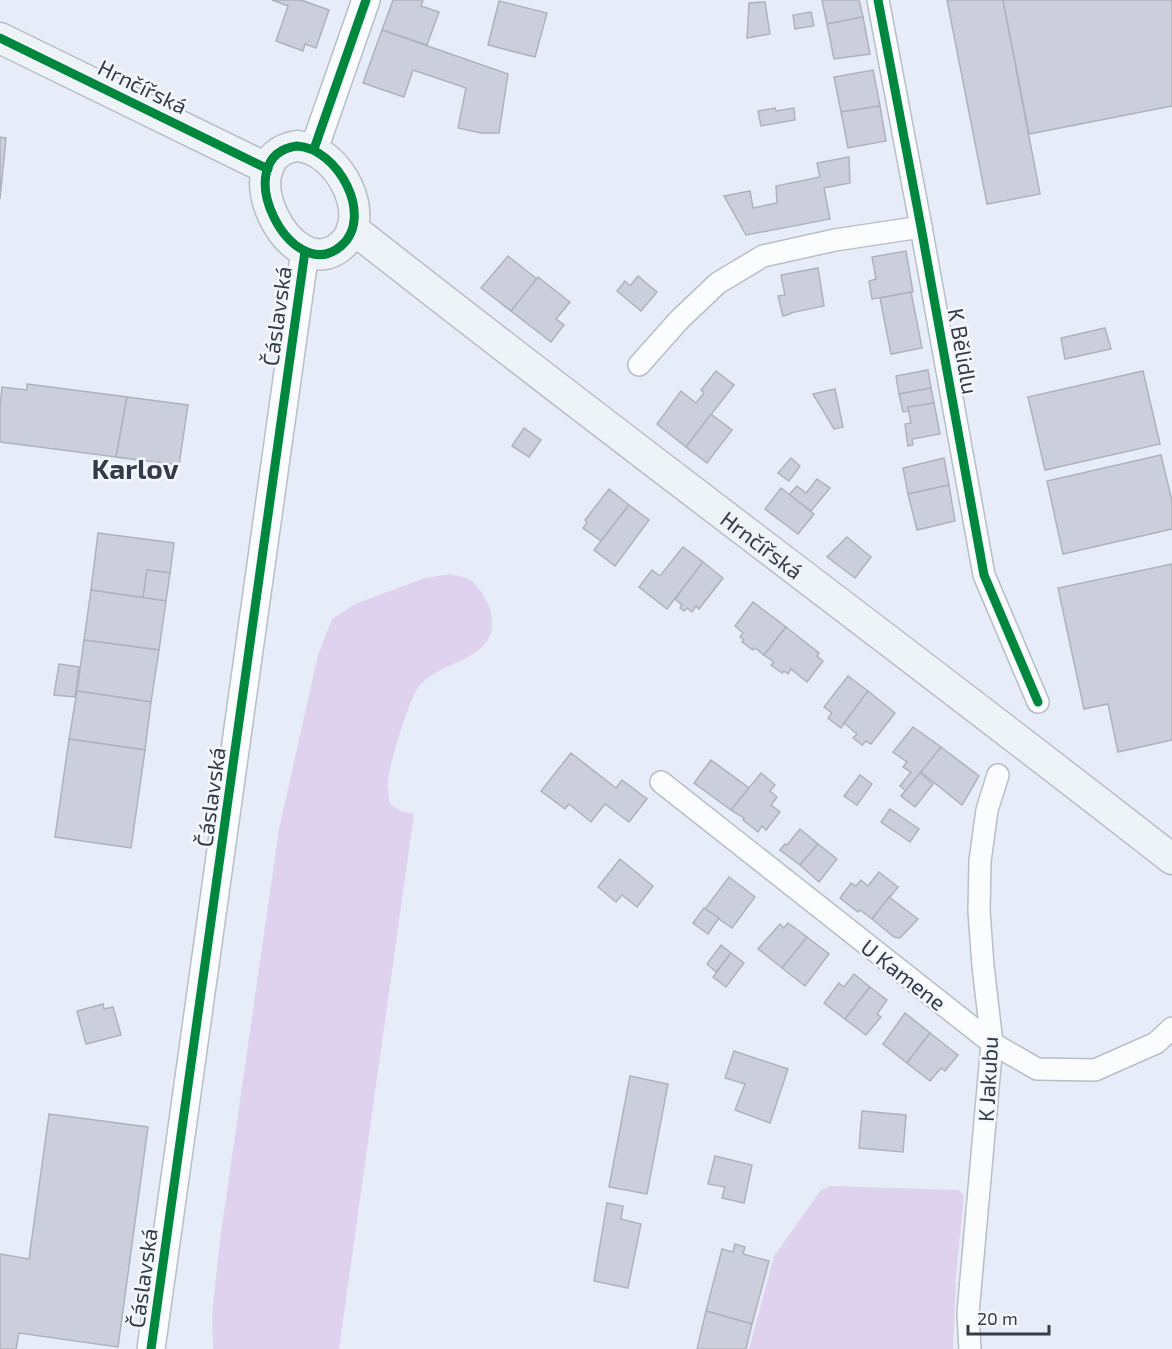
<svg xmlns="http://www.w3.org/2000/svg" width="1172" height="1349" viewBox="0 0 1172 1349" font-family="'Exo 2',sans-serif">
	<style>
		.green { fill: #dfd2ef }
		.building { fill: #cccfdb; stroke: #afb2bd; stroke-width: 1.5 }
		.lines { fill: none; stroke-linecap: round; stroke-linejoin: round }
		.minor-casing { stroke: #b7bec8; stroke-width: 24 }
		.tertiary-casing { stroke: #b7bec8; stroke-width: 30 }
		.secondary-casing { stroke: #b7bec8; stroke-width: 33 }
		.minor { stroke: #fbfcfe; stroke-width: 21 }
		.tertiary { stroke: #fbfcfe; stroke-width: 27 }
		.secondary { stroke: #eef3f7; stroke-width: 30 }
		.cycleway-casing { stroke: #f4f8ff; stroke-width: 13 }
		.cycleway { stroke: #00873e; stroke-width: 9 }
		.labels { text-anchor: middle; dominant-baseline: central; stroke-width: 5; stroke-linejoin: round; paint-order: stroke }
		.street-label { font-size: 22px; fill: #343c49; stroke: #f4f8ff }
		.district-label { font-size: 28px; font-weight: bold; fill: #343c49; stroke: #f4f8ff }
	</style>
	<rect width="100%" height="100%" fill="#e6edf8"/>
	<!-- green -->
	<g class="green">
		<path d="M451,574c6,2 17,3 22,8 6,5 14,19 17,27 14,51 -43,48 -70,76 -10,10 -31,80 -32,96 -1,7 1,16 2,23l11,7 13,3 -75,535h-126l-1,-35 8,-74 59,-411 39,-174 14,-36 23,-15 70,-26z"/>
		<polygon points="830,1186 959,1190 964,1196 956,1276 953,1349 749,1349 774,1256 821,1190"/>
	</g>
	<!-- building -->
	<g class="building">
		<polygon points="272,0 301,0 329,10 316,48 305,44 303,51 276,41 288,6"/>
		<polygon points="393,0 423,0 421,6 439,12 427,45 382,30"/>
		<polygon points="822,0 859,0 863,17 827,24"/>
		<polygon points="947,0 1003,0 1040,194 987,204"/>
		<polygon points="1003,0 1172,0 1172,106 1029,134"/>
		<polygon points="499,1 547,13 535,57 488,45"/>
		<polygon points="765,2 770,34 747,38 749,3"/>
		<polygon points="811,12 814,26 795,29 793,15"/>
		<polygon points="863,17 870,54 834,59 827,24"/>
		<polygon points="382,30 508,74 499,133 481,133 458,128 466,88 413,70 404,97 363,83"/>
		<polygon points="873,70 880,106 841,112 834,77"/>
		<polygon points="880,106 886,141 848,148 841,112"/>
		<polygon points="775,108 776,111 794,108 795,120 761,126 758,111"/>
		<polygon points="0,137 6,138 0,199"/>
		<polygon points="849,157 850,183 824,188 830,219 746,235 724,196 750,191 753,208 777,203 776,186 820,177 817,163"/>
		<polygon points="906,251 913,292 872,299 869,281 876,279 872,257"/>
		<polygon points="508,256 537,279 511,311 481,288"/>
		<polygon points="818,268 824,306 790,313 790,314 783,316 778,296 785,295 781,275"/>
		<polygon points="638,276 657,292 641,311 617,291 625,281 630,286"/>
		<polygon points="538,277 570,302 556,319 564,325 551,342 511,311"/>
		<polygon points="911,292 922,348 891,354 880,298"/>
		<polygon points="1105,328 1111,349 1065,359 1061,338"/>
		<polygon points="928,370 931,388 899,394 896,376"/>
		<polygon points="716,371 734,385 686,447 657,424 681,391 696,403 704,393 701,390"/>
		<polygon points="1143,371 1160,444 1045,470 1028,397"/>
		<polygon points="27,384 127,397 116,457 0,442 0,406 2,387 27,390"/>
		<polygon points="931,388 934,403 908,407 909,411 903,412 899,394"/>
		<polygon points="835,389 843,427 834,429 813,394"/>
		<polygon points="127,397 188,405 179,465 116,457"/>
		<polygon points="934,403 940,434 912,439 913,445 908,446 905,424 911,423 908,407"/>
		<polygon points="711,414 732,430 707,463 686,447"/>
		<polygon points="524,428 541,440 529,457 512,446"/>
		<polygon points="1161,455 1172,501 1172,529 1063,554 1047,481"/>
		<polygon points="791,458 800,466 789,481 778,473"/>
		<polygon points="944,458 949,485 908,494 903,468"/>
		<polygon points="817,479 830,488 811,511 789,495 797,486 806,493"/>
		<polygon points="949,485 955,521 917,530 908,494"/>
		<polygon points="781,488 814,514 798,534 765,509"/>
		<polygon points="609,489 629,505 601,541 583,528 587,523 585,520"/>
		<polygon points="629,505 649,520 615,566 594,550"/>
		<polygon points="98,533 174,543 170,573 147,570 143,598 91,590"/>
		<polygon points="847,537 871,557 855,578 827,557"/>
		<polygon points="683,547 703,562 667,609 639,587 652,570 660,576"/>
		<polygon points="703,562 723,578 699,609 696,606 692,612 687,608 684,611 680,608 682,605 675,599"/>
		<polygon points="1172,564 1172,740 1118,752 1108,704 1084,709 1058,588"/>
		<polygon points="147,570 170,573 166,601 143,598"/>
		<polygon points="91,590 166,601 159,650 84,640"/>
		<polygon points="753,602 786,627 764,655 755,648 753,650 742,642 744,640 740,637 743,633 735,626"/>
		<polygon points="786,627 819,653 817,656 823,661 807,682 791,669 788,674 784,671 782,673 771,665 774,662 764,655"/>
		<polygon points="84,640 159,650 151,702 77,691"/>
		<polygon points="59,664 79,667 75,697 54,695"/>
		<polygon points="848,676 868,691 841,728 828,718 832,713 824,707"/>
		<polygon points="77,691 151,702 145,750 69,739"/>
		<polygon points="868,691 895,713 871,744 866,741 862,745 853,738 857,734 844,723"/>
		<polygon points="913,727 941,747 906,791 900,786 911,772 903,767 907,762 893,752"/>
		<polygon points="69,739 145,750 131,848 55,837"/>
		<polygon points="941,747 979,776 962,805 921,772"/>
		<polygon points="571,753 616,788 622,780 647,799 629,822 605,804 591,822 569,804 565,809 541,791"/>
		<polygon points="711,760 749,788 731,810 694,783"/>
		<polygon points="761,773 775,785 770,791 777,797 771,805 780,812 766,830 762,826 758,832 743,820 744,818 731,810"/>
		<polygon points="920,773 933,784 915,807 901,796"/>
		<polygon points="860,775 872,784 857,805 844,796"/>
		<polygon points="890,809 919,829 910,842 881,822"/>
		<polygon points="800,829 818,844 800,865 780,850 785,844 787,845"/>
		<polygon points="818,844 837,859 819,882 800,865"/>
		<polygon points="620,859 653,886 637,907 622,895 616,902 598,887"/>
		<polygon points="879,872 898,887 872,919 860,910 858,912 840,898 851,883 856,886 861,880 868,886"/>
		<polygon points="729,877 755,897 732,928 705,909"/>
		<polygon points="889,897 918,919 900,938 894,937 872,919"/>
		<polygon points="704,908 719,918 708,934 693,923"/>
		<polygon points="788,923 807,937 782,968 758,949 780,924 784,928"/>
		<polygon points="807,937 829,954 805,986 782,968"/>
		<polygon points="721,945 731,953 716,972 707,964"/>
		<polygon points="731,953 744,963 726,987 713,977"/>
		<polygon points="854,974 870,987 845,1019 824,1003 839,983 844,987"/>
		<polygon points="870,987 887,1000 877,1014 881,1017 866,1035 845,1019"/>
		<polygon points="103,1004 104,1009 113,1007 121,1035 86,1044 77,1011"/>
		<polygon points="905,1013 930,1033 907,1063 883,1044"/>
		<polygon points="930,1033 958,1055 945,1071 941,1068 930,1081 907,1063"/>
		<polygon points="734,1051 788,1069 770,1123 735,1110 745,1084 725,1078"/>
		<polygon points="630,1076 668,1084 647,1194 609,1187"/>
		<polygon points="862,1111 906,1115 903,1152 859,1148"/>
		<polygon points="49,1114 148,1127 118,1347 19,1333 16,1349 0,1349 0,1254 29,1259"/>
		<polygon points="715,1156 752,1165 744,1203 722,1198 725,1187 708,1184"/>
		<polygon points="607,1203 623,1206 621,1219 641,1224 628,1288 594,1281"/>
		<polygon points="735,1244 745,1247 743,1254 769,1261 752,1324 706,1311 722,1249 733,1252"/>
		<polygon points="706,1311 752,1324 746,1349 697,1349"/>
	</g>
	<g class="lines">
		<!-- minor casing -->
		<g class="minor-casing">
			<g id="minor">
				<polyline points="878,0 921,227 984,575 1038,702"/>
				<polyline points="639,365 680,319 718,283 763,256 835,240 921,227"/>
				<polyline points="661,782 992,1043 1037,1069 1095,1070 1156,1043 1172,1028"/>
				<polyline points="970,1349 968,1313 992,1043 983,966 979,911 980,861 987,810 998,775"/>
			</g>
		</g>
		<!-- tertiary casing -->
		<g class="tertiary-casing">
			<g id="tertiary">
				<polyline points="314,149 366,0"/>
				<polyline points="151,1349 305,251"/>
			</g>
		</g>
		<!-- secondary casing -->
		<g class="secondary-casing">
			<g id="secondary">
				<polyline points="0,38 268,169"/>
				<path d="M297,146c41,2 78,71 44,100 -50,43 -116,-90 -44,-100z"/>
				<path id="s1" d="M352,228c271,214 548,418 820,631"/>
			</g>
		</g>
		<!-- minor -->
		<use href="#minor" class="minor"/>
		<!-- tertiary -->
		<use href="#tertiary" class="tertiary"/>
		<!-- secondary -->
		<use href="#secondary" class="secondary"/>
		<!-- cycleway casing -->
		<g class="cycleway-casing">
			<g id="cycleway">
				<polyline points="878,0 921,227 984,575 1038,702"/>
				<polyline points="0,38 268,169"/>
				<path d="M297,146c41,2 78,71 44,100 -50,43 -116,-90 -44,-100z"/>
				<polyline points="314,149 366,0"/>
				<polyline points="151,1349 305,251"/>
			</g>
		</g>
		<!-- cycleway -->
		<use href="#cycleway" class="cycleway"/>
	</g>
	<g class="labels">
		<!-- street labels -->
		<g class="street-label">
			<text transform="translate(143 86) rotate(26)">Hrnčířská</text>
			<text transform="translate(276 316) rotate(-82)">Čáslavská</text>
			<text transform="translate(964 351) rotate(80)">K Bělidlu</text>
			<text stroke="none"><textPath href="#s1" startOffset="518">Hrnčířská</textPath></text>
			<text transform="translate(210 797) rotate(-82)">Čáslavská</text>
			<text transform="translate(904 974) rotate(38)">U Kamene</text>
			<text transform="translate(987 1079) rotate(-87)">K Jakubu</text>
			<text transform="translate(142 1278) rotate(-82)">Čáslavská</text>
		</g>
		<!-- district labels -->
		<g class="district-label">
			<text x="135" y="468">Karlov</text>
		</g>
	</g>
	<!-- scale -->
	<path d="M968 1325v9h81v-9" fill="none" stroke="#343c49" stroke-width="3"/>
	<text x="977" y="1325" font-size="18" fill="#343c49" stroke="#f4f8ff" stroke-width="4.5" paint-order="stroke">20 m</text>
</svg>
